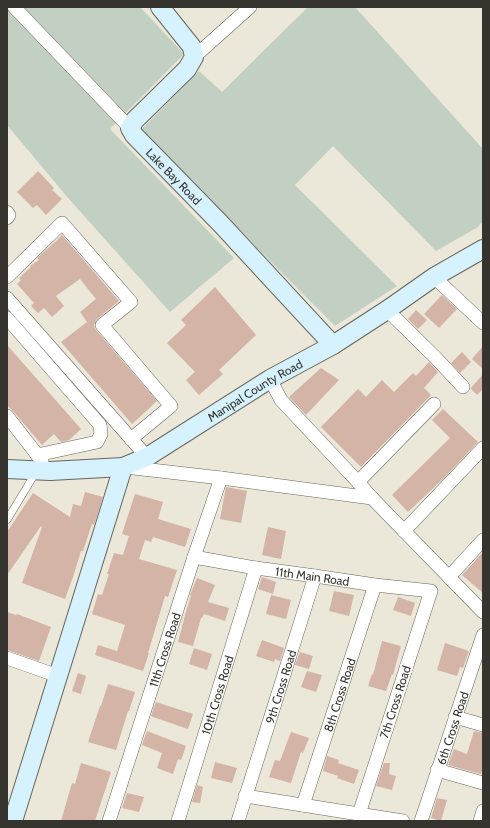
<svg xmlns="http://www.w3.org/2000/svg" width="490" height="828" viewBox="0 0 490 828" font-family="Cabin,sans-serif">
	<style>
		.green { fill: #c1d0c2 }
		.building { fill: #d3b4a7 }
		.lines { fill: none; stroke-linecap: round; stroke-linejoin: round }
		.lane-casing { stroke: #696659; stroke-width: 8 }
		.street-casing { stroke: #696659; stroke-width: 14 }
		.secondary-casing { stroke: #696659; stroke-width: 20 }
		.lane { stroke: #fff; stroke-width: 7 }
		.street { stroke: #fff; stroke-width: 13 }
		.secondary { stroke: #d6f2ff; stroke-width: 18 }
		.labels { text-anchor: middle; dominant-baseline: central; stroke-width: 4; stroke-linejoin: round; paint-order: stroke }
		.street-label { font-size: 12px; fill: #35342e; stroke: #fff }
	</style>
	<rect width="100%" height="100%" fill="#ebe8d9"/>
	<!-- green -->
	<g class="green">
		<polygon points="7,7 140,7 184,54 110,129 234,258 170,312 69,199 7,125"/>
		<polygon points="308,7 355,7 483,149 483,221 478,227 436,251 333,146 295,185 397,286 335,326 140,131 199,71 222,92"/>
	</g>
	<!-- building -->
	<g class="building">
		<polygon points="38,171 54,188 52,190 62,199 46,215 37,205 33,208 17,192"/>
		<polygon points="62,235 119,301 97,319 95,322 94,326 96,330 157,401 132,424 61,342 87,322 80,312 96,299 80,279 56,296 64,306 52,317 44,308 38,313 31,306 34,303 17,284 21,280 19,278 31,267 30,266 39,260 37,258 56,241"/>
		<polygon points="215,287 256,335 219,370 223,374 199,395 186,380 195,372 167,343 186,325 181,320"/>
		<polygon points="442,295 457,309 439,328 424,314"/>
		<polygon points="416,310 427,320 418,329 408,319"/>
		<polygon points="7,345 81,429 69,440 61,442 54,434 42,445 13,411 7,405"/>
		<polygon points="483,346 483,369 472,359"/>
		<polygon points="462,352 471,362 460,373 451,363"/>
		<polygon points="429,362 438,372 424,388 431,395 361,467 321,427 358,389 366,397 382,380 394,392 413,373 416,376"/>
		<polygon points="321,368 339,380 306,415 289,397"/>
		<polygon points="483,374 483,389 477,395 471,389 471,388"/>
		<polygon points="443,409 478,442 444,478 408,512 392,495 450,438 432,420"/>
		<polygon points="226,487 247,491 241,523 220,519"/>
		<polygon points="85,492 103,497 94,525 92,524 83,551 81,551 73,577 65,599 22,583 42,527 41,526 7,575 7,532 33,493 70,517 73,504 81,506"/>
		<polygon points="135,494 163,502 158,519 191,529 185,547 153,537 151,542 145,540 139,559 177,570 168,597 165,596 148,653 149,653 143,671 95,655 98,645 117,651 125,625 92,614 98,594 102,595 109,574 107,574 114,553 123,555 129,536 122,534"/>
		<polygon points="268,527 286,531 281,559 262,555"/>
		<polygon points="483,552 483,593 462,575"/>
		<polygon points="262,577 276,582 273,594 258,589"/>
		<polygon points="197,578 215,585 208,602 229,608 225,621 204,614 202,618 201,618 193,646 178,642 185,615 191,596 190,595"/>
		<polygon points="334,591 354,595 349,616 329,611"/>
		<polygon points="271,595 291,600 286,619 266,614"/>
		<polygon points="398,597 415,603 411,616 393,610"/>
		<polygon points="7,612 16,615 17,614 51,627 39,661 7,650"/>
		<polygon points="262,640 284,648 280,661 275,659 274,662 256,656"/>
		<polygon points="382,641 401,646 393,675 392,674 386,691 368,686 372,674 373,675"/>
		<polygon points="445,643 469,651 463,668 460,667 457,676 437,670"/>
		<polygon points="194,648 212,654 207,670 189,664"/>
		<polygon points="300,652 313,656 309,669 295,665"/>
		<polygon points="307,671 322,675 316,692 301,687"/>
		<polygon points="78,673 86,676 81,694 72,691"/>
		<polygon points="108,684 135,692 129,711 128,711 116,750 88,742 100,706 101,706"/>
		<polygon points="156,702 193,714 188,729 153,717 151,716"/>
		<polygon points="147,731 186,746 181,760 178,759 173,774 157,768 162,753 142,745"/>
		<polygon points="474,731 483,733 483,769 481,774 448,765 454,749 467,754"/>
		<polygon points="291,732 309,738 303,753 301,752 291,783 269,777 275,760 280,761"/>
		<polygon points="327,756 339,760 338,763 359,770 354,784 337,778 338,776 323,771"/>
		<polygon points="215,762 237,768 232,783 211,778"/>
		<polygon points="81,763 111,772 95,821 61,821 72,783 75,784"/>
		<polygon points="384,763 390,763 389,774 396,776 392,790 376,786"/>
		<polygon points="197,785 203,787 200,803 192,802"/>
		<polygon points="127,793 144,797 139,812 122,808"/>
		<polygon points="437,798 447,800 441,821 431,818"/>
	</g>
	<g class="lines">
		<!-- lane casing -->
		<g class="lane-casing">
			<polyline id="lane" points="7,520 36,472"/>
		</g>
		<!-- street casing -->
		<g class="street-casing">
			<g id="street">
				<polyline points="14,7 130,128"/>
				<polyline points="194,57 250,7"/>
				<polyline points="7,212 9,215 7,218"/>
				<polyline points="7,277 62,223 131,302 102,325 171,406 131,439"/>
				<polyline points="434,277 483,323"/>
				<polyline points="7,298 147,457"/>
				<polyline points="387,310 435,357 463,387"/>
				<polyline points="7,318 100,425 101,434 97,442 37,455"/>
				<polyline points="270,379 281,400 358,482 372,498"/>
				<polyline points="7,416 42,461"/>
				<polyline points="125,467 221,478 372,498 483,612"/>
				<polyline points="358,482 434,404"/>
				<polyline points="404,531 483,448"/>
				<path id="s1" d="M194,557l62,11 59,8 60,9 56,6 -72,223"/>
				<polyline points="449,577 483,540"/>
				<polyline points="7,658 58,676"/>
				<polyline points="455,717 483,725"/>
				<polyline points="437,770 483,783"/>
				<polyline points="245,796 403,821"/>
				<path id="s2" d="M303,805l72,-220"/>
				<path id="s3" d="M109,821l85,-264 27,-79"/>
				<path id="s4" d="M178,821l78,-253"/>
				<path id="s5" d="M238,821l77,-245"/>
				<path id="s6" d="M421,821l62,-186"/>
				<polyline points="480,821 483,811"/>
			</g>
		</g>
		<!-- secondary casing -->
		<g class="secondary-casing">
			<g id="secondary">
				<path id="s7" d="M160,7l32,40 2,10 -7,12 -52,51 -5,8 4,7 86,88 113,122"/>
				<path id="s8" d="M7,469l43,2 73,-4 24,-10 123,-78 63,-34 54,-35 47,-33 49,-28"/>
				<polyline points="13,821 123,467"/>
			</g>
		</g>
		<!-- lane -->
		<use href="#lane" class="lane"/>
		<!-- street -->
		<use href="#street" class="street"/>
		<!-- secondary -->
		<use href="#secondary" class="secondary"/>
	</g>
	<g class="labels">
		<!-- street labels -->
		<g class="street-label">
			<text stroke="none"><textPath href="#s7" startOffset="223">Lake Bay Road</textPath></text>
			<text stroke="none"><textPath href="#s8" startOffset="269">Manipal County Road</textPath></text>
			<text stroke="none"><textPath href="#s1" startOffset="120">11th Main Road</textPath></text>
			<text stroke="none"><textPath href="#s3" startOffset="180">11th Cross Road</textPath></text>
			<text stroke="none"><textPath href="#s5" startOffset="141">9th Cross Road</textPath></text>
			<text stroke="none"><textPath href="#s4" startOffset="132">10th Cross Road</textPath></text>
			<text stroke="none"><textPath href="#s2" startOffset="116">8th Cross Road</textPath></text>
			<text transform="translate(395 702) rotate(-72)">7th Cross Road</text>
			<text stroke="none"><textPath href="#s6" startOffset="98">6th Cross Road</textPath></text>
		</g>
	</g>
	<!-- border -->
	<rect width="490" height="828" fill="none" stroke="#35342e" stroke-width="16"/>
</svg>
